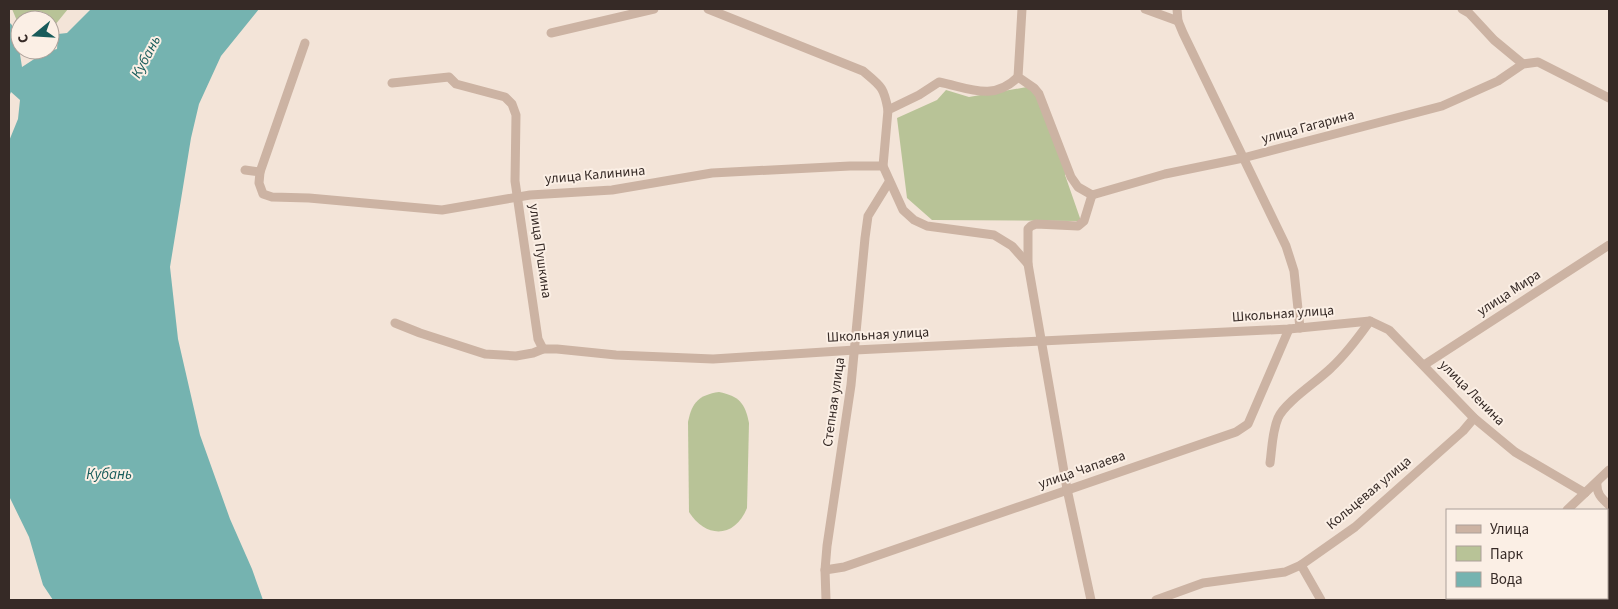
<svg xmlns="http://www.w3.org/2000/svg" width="1618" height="609" viewBox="0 0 1618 609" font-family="'Source Sans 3',sans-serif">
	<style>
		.green { fill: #b8c397 }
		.water { fill: #75b3b0 }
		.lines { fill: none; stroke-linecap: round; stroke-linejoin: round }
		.minor { stroke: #ccb3a3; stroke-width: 9 }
		.labels { text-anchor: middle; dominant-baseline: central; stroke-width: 4; stroke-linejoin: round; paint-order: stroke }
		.street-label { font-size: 14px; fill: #362a26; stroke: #fbefe5 }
		.water-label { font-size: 15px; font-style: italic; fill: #185b5a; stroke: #fbefe5 }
	</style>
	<rect width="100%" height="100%" fill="#f3e4d8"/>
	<!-- green -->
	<g class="green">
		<polygon points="12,9 68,9 50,31 50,20 20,20 20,28"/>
		<polygon points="1027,87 1036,90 1067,173 1065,175 1081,221 932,220 907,198 897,118 937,100 946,90 969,97"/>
		<path d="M719,392c20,4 26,11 30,31l-2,85c-12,30 -41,31 -58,4l-1,-90c4,-20 11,-27 31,-30z"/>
	</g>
	<!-- water -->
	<polygon class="water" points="91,9 259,9 221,56 199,104 191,138 170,267 178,339 200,435 230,519 252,569 263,600 53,600 43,585 29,537 9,496 9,141 18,119 20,100 11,92 9,97 9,22 12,25 19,48 22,67 45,52 57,49 58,34 67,33"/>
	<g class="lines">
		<!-- minor -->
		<g class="minor">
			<path d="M708,9l155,62c18,15 21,16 25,39"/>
			<polyline points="1022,9 1018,77 1034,88 1039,94 1071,177 1078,187 1092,195"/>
			<polyline points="1145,9 1178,21"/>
			<polyline points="1177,9 1178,21 1183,33 1286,246 1294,271 1300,328"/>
			<polyline points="1462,9 1469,13 1494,40 1523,64"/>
			<polyline points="551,33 654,9"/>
			<path d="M1018,77c-25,25 -49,11 -79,5l-20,13 -31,15 -5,56 20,44 11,10 13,6 67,9 18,11 16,18"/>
			<polyline points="392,83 449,77 456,84 505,97 512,104 516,115 515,181 538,339 543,349"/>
			<polyline points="245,170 260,172 259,183 263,194 272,197 309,198 442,210 530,195 612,190 712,173 850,166 883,166"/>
			<polyline points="260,172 305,43"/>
			<polyline points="1092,195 1165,174 1243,158 1442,106 1498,81 1523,64 1538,62 1609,98"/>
			<polyline points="395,323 420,333 485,354 516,356 533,353 543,349 557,349 616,355 713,359 855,350 1289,329 1370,321 1389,330 1474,418 1515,452 1585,493"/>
			<polyline points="1424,365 1609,245"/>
			<path d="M1270,463c2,-14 2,-31 8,-45 7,-16 40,-37 53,-50 15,-14 27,-30 39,-47"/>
			<path d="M1597,482c-1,11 4,16 12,23"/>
			<polyline points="1567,510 1609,470"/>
			<polyline points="1301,565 1321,600"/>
			<polyline points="825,570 844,567 1236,432 1248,424 1289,329"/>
			<polyline points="826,600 825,570 827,546 851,385 865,238 868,216 889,182"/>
			<polyline points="1091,600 1067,489 1028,264 1028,229 1031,226 1036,224 1078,226 1084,221 1092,195"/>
			<polyline points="1156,600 1203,583 1285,572 1301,565 1355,527 1463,431 1474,418"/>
			<polyline points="1472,600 1475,598"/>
		</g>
	</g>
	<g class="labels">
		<!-- street labels -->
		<g class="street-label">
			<text transform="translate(1308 127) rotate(-15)">улица Гагарина</text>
			<text transform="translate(595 175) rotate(-5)">улица Калинина</text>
			<text transform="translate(540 251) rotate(82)">улица Пушкина</text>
			<text transform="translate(1509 293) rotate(-33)">улица Мира</text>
			<text transform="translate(1283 314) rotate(-4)">Школьная улица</text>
			<text transform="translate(878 335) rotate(-3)">Школьная улица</text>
			<text transform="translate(1472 393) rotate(45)">улица Ленина</text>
			<text transform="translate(834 402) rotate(-82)">Степная улица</text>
			<text transform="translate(1082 470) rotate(-19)">улица Чапаева</text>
			<text transform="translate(1369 493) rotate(-40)">Кольцевая улица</text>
		</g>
		<!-- water labels -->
		<g class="water-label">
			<text transform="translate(146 57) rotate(-62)">Кубань</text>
			<text x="109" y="474">Кубань</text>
		</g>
	</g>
	<!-- border -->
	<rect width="1618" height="609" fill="none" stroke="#362a26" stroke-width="20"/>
	<!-- legend -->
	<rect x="1446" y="509" width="162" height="90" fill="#fbefe5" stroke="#aca099"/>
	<rect x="1456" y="525" width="25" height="8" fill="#ccb3a3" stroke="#aca099"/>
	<text x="1490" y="534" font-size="15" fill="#362a26">Улица</text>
	<rect x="1456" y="546" width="25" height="15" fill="#b8c397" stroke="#aca099"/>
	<text x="1490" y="559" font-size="15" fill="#362a26">Парк</text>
	<rect x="1456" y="572" width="25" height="15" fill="#75b3b0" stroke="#aca099"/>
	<text x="1490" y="584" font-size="15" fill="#362a26">Вода</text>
	<!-- north arrow -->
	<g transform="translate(35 35) rotate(252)"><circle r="24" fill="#fbefe5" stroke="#aca099"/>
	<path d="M0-4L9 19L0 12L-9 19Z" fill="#185b5a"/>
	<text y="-8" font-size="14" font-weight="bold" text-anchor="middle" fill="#362a26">С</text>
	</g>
</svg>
